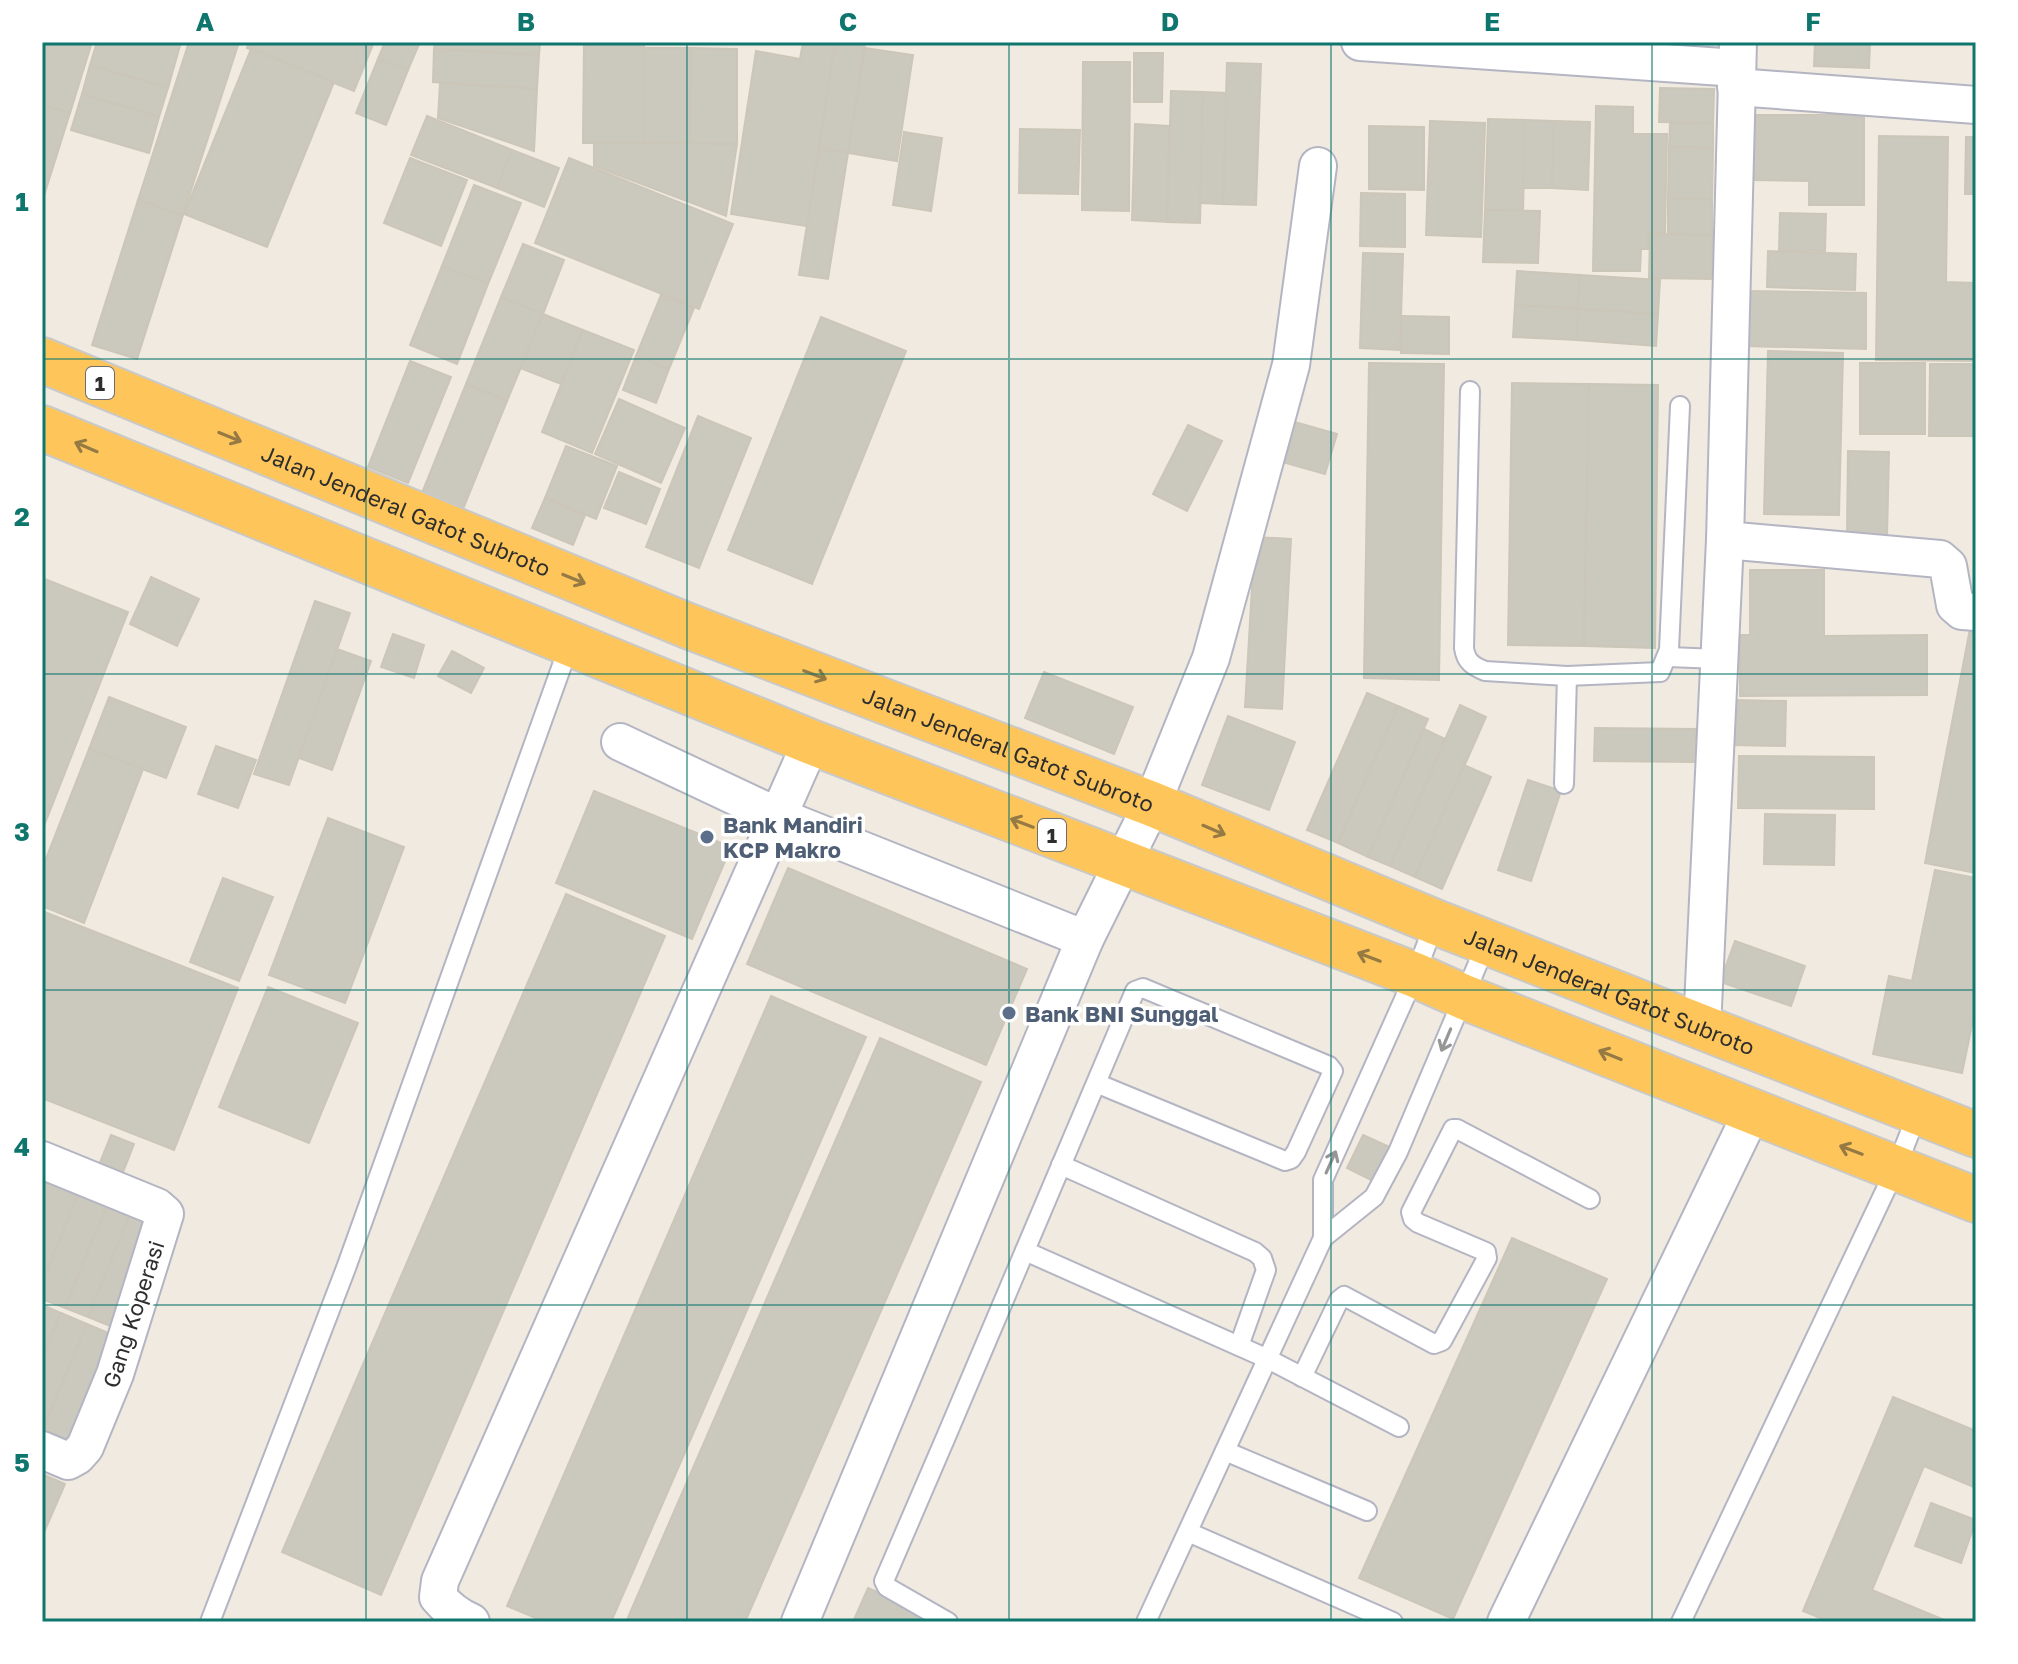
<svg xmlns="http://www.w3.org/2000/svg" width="2018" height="1664" viewBox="0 0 2018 1664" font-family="'Golos Text',sans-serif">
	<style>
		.building { fill: #cbc8be; stroke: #ccc6b9; stroke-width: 2 }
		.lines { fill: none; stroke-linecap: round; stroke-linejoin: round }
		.service-casing { stroke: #b4b5c2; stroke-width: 22 }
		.minor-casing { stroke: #b4b5c2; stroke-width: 40 }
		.trunk-casing { stroke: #c9c9c9; stroke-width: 48 }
		.service { stroke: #fff; stroke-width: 18 }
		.minor { stroke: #fff; stroke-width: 36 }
		.trunk { stroke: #fec65a; stroke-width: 44 }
		.oneway { stroke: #967a44 }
		.oneway2 { stroke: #969696 }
		.grid { fill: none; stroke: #0f766e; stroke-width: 2; stroke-opacity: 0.55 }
		.service-dot { fill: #5c6f8a; stroke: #fff; stroke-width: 3 }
		.labels { text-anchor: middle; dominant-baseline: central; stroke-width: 7; stroke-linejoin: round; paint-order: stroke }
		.shield { fill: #fff; stroke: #6d6d6d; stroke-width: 2 }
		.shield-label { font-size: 20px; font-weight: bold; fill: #2e2e2e }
		.street-label { font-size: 22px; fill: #2e2e2e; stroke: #fff }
		.service-label { font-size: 22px; font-weight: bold; fill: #4e5e75; stroke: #fff; text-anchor: start }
		.neatline { fill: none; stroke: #0f766e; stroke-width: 3 }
		.grid-label { font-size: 26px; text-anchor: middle; font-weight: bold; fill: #0f766e }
	</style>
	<rect width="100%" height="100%" fill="#f0eae0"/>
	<!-- building -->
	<g class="building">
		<polygon points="42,42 92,42 70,113 42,105"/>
		<polygon points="97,42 181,42 168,88 90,65"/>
		<polygon points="189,42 239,42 183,215 138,200"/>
		<polygon points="249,42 374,42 354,91 247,48"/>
		<polygon points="385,42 420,42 408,70 378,59"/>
		<polygon points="435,42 540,42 539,55 434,49"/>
		<polygon points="584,42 644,42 644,143 583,143"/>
		<polygon points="803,42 835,42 807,226 731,214 756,51 800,59"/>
		<polygon points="835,42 865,42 848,153 819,149"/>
		<polygon points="1815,42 1870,42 1869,68 1814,66"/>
		<polygon points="644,48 691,48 690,144 644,143"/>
		<polygon points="691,48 737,49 737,144 690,144"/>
		<polygon points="865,48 913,55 897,161 848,153"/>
		<polygon points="251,49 334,82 267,247 184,214"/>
		<polygon points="434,49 539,55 537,89 433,82"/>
		<polygon points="1134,53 1163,53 1162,102 1134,102"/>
		<polygon points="378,59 408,70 386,125 356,113"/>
		<polygon points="1083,62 1130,62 1129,211 1082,210"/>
		<polygon points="1227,63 1261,64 1256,205 1223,204"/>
		<polygon points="90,65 168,88 159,117 82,94"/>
		<polygon points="440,83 537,89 534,151 438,118"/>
		<polygon points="1660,88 1714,89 1713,123 1659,122"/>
		<polygon points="1171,91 1203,92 1200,223 1167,222"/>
		<polygon points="1203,92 1226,93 1223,204 1200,203"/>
		<polygon points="82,94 159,117 149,153 71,130"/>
		<polygon points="42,105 70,113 42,202"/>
		<polygon points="1596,106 1633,107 1633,134 1667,134 1665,233 1648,232 1648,249 1641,249 1640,271 1593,271"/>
		<polygon points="1753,115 1864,115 1864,205 1809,205 1809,181 1753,180"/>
		<polygon points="427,116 512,150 497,188 411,155"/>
		<polygon points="1488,119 1525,120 1523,211 1485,210"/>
		<polygon points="1525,120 1554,121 1552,188 1523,188"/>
		<polygon points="1430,121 1485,123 1481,237 1426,235"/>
		<polygon points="1554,121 1590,122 1588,190 1552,188"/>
		<polygon points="1670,123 1713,123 1713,148 1669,147"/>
		<polygon points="1135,124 1169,126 1167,222 1132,220"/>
		<polygon points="1369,126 1424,127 1424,190 1369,189"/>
		<polygon points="1020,129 1080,130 1078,194 1019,193"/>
		<polygon points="904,132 942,138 931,211 893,205"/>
		<polygon points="1879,136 1948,137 1946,282 1976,283 1976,361 1876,360"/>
		<polygon points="1966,137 1976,137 1976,194 1965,194"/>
		<polygon points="594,143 737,144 726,216 594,166"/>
		<polygon points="1669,147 1713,148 1712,200 1668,199"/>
		<polygon points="819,149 848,153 828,279 799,275"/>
		<polygon points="512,150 559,168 544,207 497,188"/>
		<polygon points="410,158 467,180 441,246 384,223"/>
		<polygon points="569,158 733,224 699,309 535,243"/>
		<polygon points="474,185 521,203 488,284 442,266"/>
		<polygon points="1361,193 1405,194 1405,247 1360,246"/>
		<polygon points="1668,199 1712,200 1712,235 1668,235"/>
		<polygon points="138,200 183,215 137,359 92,345"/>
		<polygon points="1485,210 1540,211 1538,263 1483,262"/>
		<polygon points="1780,213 1826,214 1825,251 1779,250"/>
		<polygon points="1650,234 1712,235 1712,279 1649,278"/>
		<polygon points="523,244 564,260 543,314 501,297"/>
		<polygon points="1768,251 1856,254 1855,290 1767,287"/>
		<polygon points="1363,253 1403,254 1400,350 1360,348"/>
		<polygon points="442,266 488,284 457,364 410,345"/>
		<polygon points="1517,271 1580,275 1578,309 1515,305"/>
		<polygon points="1580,275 1660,280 1658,314 1578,309"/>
		<polygon points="1746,291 1866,293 1866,349 1744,346"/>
		<polygon points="661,295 694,308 669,369 636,356"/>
		<polygon points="501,297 543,314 507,401 466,384"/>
		<polygon points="1515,305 1578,309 1577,340 1513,337"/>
		<polygon points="1578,309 1658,314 1656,346 1577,340"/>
		<polygon points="543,314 583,330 561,384 520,368"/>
		<polygon points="1402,316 1449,317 1449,354 1401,353"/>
		<polygon points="821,317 906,351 812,584 728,550"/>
		<polygon points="583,330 634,350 592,453 542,432"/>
		<polygon points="1768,351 1843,353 1839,515 1764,514"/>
		<polygon points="636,356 669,369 656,403 623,390"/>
		<polygon points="410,361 451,377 408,483 368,467"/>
		<polygon points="1369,363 1444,364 1439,680 1364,678"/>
		<rect x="1860" y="363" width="65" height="71"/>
		<polygon points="1930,364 1976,364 1976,436 1929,436"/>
		<polygon points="1512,383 1589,384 1584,646 1508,645"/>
		<polygon points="466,384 507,401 463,509 422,493"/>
		<polygon points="1589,384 1658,385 1655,648 1584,646"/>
		<polygon points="619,399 685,428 661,483 595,454"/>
		<polygon points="698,416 751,438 699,568 646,547"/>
		<polygon points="1284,419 1337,434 1325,474 1272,459"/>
		<polygon points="1188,425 1222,441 1187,511 1153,494"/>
		<polygon points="566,446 617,466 596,519 545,498"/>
		<polygon points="1848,451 1889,452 1887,536 1847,536"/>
		<polygon points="619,472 660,489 646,524 604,508"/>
		<polygon points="545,498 585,515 573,545 532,528"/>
		<polygon points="1255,537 1291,539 1282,709 1245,707"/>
		<polygon points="1750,570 1824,570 1824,636 1927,635 1927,695 1740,696 1740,635 1750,635"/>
		<polygon points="151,577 199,599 177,646 130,624"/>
		<polygon points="42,578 128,612 42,831"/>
		<polygon points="315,601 350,613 289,785 254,774"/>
		<polygon points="1970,629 1976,630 1976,873 1925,863"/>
		<polygon points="393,634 424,645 414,678 381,667"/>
		<polygon points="337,649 371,661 332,770 299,758"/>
		<polygon points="452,651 484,668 471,693 438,676"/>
		<polygon points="1044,672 1133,707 1114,754 1025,718"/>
		<polygon points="1367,693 1398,706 1338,843 1307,830"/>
		<polygon points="109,697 186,727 166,778 89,749"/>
		<polygon points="1733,700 1786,701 1785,746 1733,745"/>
		<polygon points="1460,705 1486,717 1415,877 1390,866"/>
		<polygon points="1398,706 1428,719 1368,857 1338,843"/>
		<polygon points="1228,716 1295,742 1269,810 1202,785"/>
		<polygon points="1595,728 1697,729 1696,762 1594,761"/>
		<polygon points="1424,729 1445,739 1390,866 1368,857"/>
		<polygon points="216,746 256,760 238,808 198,794"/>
		<polygon points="89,749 143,769 84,923 42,906 42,869"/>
		<polygon points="1739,756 1874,757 1874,809 1738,808"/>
		<polygon points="1464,765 1491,777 1442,889 1415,877"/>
		<polygon points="1528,780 1561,791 1531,881 1498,870"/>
		<polygon points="594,791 731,847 692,939 556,883"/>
		<polygon points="1765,814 1835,815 1834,865 1764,864"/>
		<polygon points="328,818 404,847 345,1003 269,975"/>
		<polygon points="788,868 1027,969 986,1065 747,964"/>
		<polygon points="1935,870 1976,878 1976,1006 1962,1073 1873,1054 1889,976 1912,981"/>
		<polygon points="223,878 273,897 239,981 190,962"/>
		<polygon points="566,894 665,936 381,1595 282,1552"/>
		<polygon points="42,911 238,988 174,1150 42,1098"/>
		<polygon points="1735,941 1805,966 1791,1006 1720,982"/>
		<polygon points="268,987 358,1023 309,1143 219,1107"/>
		<polygon points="771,996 866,1037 611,1622 545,1622 507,1606"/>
		<polygon points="880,1038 981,1082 745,1622 626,1622"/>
		<polygon points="111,1135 134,1144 120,1180 97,1170"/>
		<polygon points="1363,1135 1394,1149 1377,1183 1347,1168"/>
		<polygon points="48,1176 80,1189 42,1284 42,1191"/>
		<polygon points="80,1189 109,1200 65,1308 42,1299 42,1284"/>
		<polygon points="109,1200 132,1210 88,1317 65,1308"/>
		<polygon points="132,1210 158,1220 115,1328 88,1317"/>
		<polygon points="1512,1238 1607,1279 1453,1619 1359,1578"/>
		<polygon points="42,1305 61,1313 42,1358"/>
		<polygon points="61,1313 87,1324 42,1431 42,1358"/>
		<polygon points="87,1324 113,1335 69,1442 42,1431"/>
		<polygon points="1893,1397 1976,1431 1976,1488 1924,1466 1872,1590 1949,1622 1830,1622 1803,1611"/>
		<polygon points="42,1474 65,1484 42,1537"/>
		<polygon points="1931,1503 1976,1520 1961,1563 1915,1546"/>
		<polygon points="868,1588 934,1617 932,1622 853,1622"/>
	</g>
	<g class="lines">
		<!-- service casing -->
		<g class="service-casing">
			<g id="service">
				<path d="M1470,391l-6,257c2,14 9,18 21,23l82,5 -3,108"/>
				<polyline points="1668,657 1719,659"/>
				<polyline points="1567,676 1660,672 1669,650 1680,406"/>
				<polyline points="1061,1165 1255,1252 1262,1258 1266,1270 1239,1346"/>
				<polyline points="1323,1238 1374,1197 1398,1152 1487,942"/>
				<polyline points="1025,1251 1268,1359 1399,1427"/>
				<polyline points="1302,1377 1339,1300 1344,1296 1434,1344 1442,1341 1487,1258 1486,1252 1418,1223 1413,1219 1411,1212 1453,1129 1457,1129 1590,1199"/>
				<polyline points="1225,1451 1367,1511"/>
				<polyline points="1188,1532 1393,1622"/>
				<polyline points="210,1622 346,1268 570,643"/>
				<path d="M948,1622l-61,-35 -3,-6c85,-196 167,-393 251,-590l8,-3 186,78 4,5 -37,81 -5,7 -6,2 -189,-78"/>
				<polyline points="1146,1622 1323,1238 1323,1180 1415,975 1435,922"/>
				<polyline points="1681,1622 1896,1168 1918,1112"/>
			</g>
		</g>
		<!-- minor casing -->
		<g class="minor-casing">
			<g id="minor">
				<polyline points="1360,42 1737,68"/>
				<polyline points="1736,87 1976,105"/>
				<polyline points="1725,540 1940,559 1948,566 1955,605 1962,611 1976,612"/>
				<polyline points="620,742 777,816 1085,939"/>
				<polyline points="1702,1028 1725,540 1738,42"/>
				<polyline points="42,1160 157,1207 165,1214 115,1374 85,1447 77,1456 68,1461 42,1450"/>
				<path d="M471,1622c-14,-6 -23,-13 -33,-25l2,-16 371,-839"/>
				<polyline points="800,1622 1085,939 1152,804 1211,658 1291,365 1318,166"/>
				<polyline points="1506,1622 1752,1112"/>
			</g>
		</g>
		<!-- trunk casing -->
		<g class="trunk-casing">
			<g id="trunk">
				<path id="s1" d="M42,360l646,266 464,178 283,118 541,213"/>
				<polyline points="42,428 811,742 1415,975 1464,997 1976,1200"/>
			</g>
		</g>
		<!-- service -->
		<use href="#service" class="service"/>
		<!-- minor -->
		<use href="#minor" class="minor"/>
		<!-- trunk -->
		<use href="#trunk" class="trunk"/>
	</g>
	<!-- one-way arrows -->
	<defs><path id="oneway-shaft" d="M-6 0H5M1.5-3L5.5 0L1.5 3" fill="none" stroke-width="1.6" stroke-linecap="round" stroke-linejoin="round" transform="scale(2)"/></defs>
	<g class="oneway">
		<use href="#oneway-shaft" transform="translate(230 437) rotate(22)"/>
		<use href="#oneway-shaft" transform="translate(86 447) rotate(-157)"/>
		<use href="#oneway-shaft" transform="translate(574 579) rotate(22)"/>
		<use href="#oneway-shaft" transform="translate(815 675) rotate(21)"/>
		<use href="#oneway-shaft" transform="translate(1022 823) rotate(-159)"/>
		<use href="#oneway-shaft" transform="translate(1214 830) rotate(23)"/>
		<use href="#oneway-shaft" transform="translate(1369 957) rotate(-159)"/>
		<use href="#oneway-shaft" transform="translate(1610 1055) rotate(-158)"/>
		<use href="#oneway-shaft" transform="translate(1851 1150) rotate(-159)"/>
	</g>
	<g class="oneway2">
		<use href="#oneway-shaft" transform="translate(1446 1040) rotate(113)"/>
		<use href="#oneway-shaft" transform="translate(1331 1162) rotate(-66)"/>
	</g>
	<!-- grid -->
	<path class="grid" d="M366,42v1580M687,42v1580M1009,42v1580M1331,42v1580M1652,42v1580M42,359h1934M42,674h1934M42,990h1934M42,1305h1934"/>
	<!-- markers -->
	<g class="service-dot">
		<circle cx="707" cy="837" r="8"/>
		<circle cx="1009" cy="1013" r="8"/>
	</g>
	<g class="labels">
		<!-- shield labels -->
		<g class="shield">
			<rect x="86" y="367" width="28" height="32" rx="6"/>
			<rect x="1038" y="819" width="28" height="32" rx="6"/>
		</g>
		<g class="shield-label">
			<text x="100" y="383">1</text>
			<text x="1052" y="835">1</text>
		</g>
		<!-- street labels -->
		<g class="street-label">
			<text stroke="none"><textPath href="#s1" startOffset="394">Jalan Jenderal Gatot Subroto</textPath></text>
			<text stroke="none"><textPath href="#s1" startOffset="1042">Jalan Jenderal Gatot Subroto</textPath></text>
			<text stroke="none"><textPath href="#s1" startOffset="1690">Jalan Jenderal Gatot Subroto</textPath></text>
			<text transform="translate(133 1314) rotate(-72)">Gang Koperasi</text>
		</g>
		<!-- service labels -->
		<g class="service-label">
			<text x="723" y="824">Bank Mandiri<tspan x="723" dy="25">KCP Makro</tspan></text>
			<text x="1025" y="1013">Bank BNI Sunggal</text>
		</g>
	</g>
	<!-- border -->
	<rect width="2018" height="1664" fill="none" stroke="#ffffff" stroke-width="88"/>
	<rect x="44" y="44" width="1930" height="1576" class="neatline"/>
	<g class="grid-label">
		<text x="205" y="31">A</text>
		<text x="526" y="31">B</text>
		<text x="848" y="31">C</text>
		<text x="1170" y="31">D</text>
		<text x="1492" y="31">E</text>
		<text x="1813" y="31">F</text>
		<text x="22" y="211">1</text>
		<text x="22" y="526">2</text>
		<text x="22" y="841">3</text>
		<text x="22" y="1156">4</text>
		<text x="22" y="1472">5</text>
	</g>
</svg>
